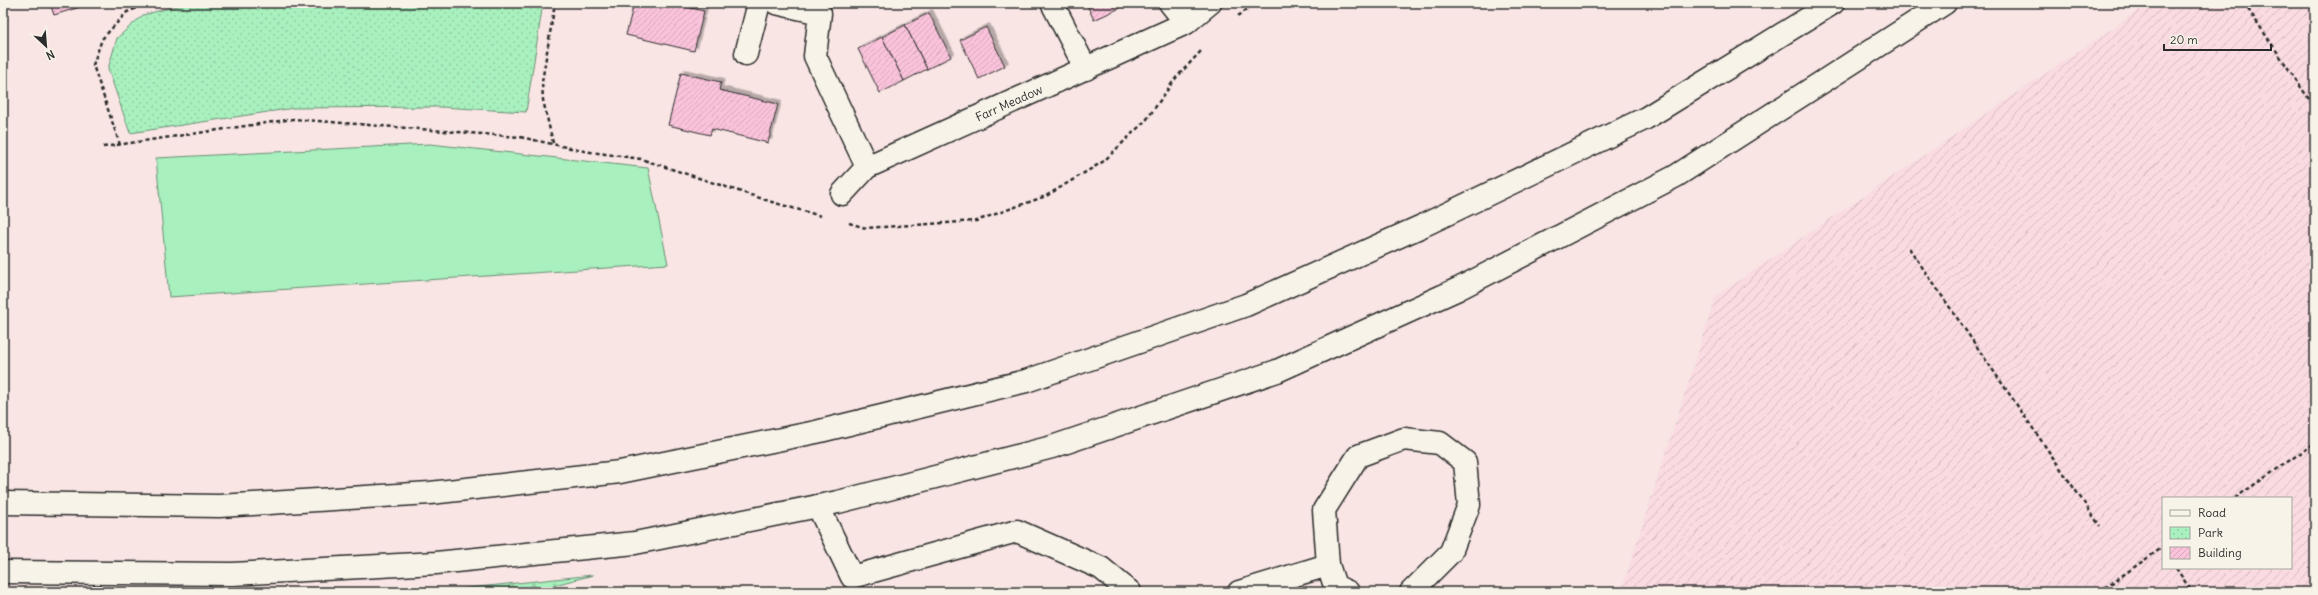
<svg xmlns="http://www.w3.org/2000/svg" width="2318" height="595" viewBox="0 0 2318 595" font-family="Delius,sans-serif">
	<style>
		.industrial { fill: url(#industrial-furrows); fill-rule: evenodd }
		.forest { fill: url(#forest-firs); stroke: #6a8e74 }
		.park { fill: url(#park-dots); stroke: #6a8e74 }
		.garden { fill: #a8f0bd; stroke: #6a8e74 }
		.building { fill: url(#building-hatch); stroke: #2b2b2b; filter: url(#shadow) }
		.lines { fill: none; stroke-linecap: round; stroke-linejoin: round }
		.minor-casing { stroke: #2b2b2b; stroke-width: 25 }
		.highway-casing { stroke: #2b2b2b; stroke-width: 25 }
		.path { stroke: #2b2b2b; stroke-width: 2.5; stroke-dasharray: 4 3; stroke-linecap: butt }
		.minor { stroke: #f7f3e8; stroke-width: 22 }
		.highway { stroke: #f7f3e8; stroke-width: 22 }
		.labels { text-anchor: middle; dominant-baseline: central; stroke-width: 3; stroke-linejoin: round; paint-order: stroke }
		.street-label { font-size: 12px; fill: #2b2b2b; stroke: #f7f3e8 }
	</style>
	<defs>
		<pattern id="industrial-furrows" width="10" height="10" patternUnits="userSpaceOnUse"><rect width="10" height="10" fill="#f9dbe1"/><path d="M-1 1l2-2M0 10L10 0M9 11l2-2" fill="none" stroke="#d6bcc1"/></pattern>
		<pattern id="forest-firs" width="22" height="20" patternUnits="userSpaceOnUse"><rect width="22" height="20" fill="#a8f0bd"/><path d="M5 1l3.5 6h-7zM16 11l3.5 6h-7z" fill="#91cea3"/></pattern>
		<pattern id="park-dots" width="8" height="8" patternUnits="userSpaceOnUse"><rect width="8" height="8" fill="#a8f0bd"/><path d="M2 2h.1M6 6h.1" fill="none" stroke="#91cea3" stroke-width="1.8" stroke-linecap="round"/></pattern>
		<pattern id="building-hatch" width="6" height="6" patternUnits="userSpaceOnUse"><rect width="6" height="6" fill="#fac3db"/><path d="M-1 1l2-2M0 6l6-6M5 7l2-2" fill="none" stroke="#d6a8bc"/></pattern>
		<filter id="shadow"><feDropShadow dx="3.5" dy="-3.5" stdDeviation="0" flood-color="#0004"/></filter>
	</defs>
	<rect width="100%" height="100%" fill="#f8e5e4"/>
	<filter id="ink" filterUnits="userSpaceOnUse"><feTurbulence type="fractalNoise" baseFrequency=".025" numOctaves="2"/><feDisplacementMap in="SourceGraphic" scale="8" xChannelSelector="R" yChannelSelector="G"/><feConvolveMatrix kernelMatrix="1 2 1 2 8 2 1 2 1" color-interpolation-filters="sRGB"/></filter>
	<g filter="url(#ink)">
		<!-- industrial -->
		<path class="industrial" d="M2150,3h165v589h-694l95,-296zM2163,498h128v70h-128z"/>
		<!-- forest -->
		<polygon class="forest" points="593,575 528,592 431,592"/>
		<!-- park -->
		<polygon class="park" points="188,3 543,3 526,112 440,107 294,108 130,133 108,69 117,38 143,15"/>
		<!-- garden -->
		<polygon class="garden" points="430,144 648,168 668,264 169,297 156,158"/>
		<!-- building -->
		<g class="building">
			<polygon points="50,3 93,3 54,15"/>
			<polygon points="634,3 687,3 686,7 704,11 694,51 626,35"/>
			<polygon points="1086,3 1131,3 1094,20"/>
			<polygon points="929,13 951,57 927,69 905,25"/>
			<polygon points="905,25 927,69 904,81 882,37"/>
			<polygon points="986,27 1005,66 979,79 960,40"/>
			<polygon points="882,37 904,81 880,93 858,49"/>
			<polygon points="681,73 721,82 719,90 778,104 768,143 712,129 710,135 668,125"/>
		</g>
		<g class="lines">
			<!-- minor casing -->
			<g class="minor-casing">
				<g id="minor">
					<polyline points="776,3 820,13 815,56 867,167"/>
					<polyline points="1052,3 1086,69"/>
					<polyline points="1170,3 1186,23"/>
					<polyline points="746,54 759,3"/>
					<polyline points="842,194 867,167 1186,23 1210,3"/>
					<polyline points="818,506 852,577 1017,531 1101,568 1130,592"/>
					<polyline points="1328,565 1335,586 1348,592"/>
					<polyline points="1239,592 1328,565 1324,510 1358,456 1404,439 1440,443 1465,462 1469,505 1451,552 1411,592"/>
				</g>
			</g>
			<!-- highway casing -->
			<g class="highway-casing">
				<g id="highway">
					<polyline points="3,503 219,506 430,493 620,472 816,432 1026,381 1246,305 1422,226 1646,118 1833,3"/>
					<polyline points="3,572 232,574 436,563 635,543 838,502 1052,447 1277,371 1458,289 1676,176 1945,3"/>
				</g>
			</g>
			<!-- path -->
			<g class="path">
				<polyline points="2248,9 2315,108"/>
				<polyline points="1238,16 1256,3"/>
				<polyline points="553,143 543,100 542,82 555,3"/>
				<polyline points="120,145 93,65 102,39 127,12 149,3"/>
				<polyline points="103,147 293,119 520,137 584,151 641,159 775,203 821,216"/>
				<polyline points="849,223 866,228 976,221 1046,196 1104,161 1147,119 1175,79 1201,51"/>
				<polyline points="1909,248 2100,526"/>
				<polyline points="2235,498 2315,443"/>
				<polyline points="2176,568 2192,592"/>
				<polyline points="2099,592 2163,547"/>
			</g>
			<!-- minor -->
			<use href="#minor" class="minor"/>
			<!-- highway -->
			<use href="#highway" class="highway"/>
		</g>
	</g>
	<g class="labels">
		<!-- street labels -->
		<g class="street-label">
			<text transform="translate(1009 103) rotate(-24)">Farr Meadow</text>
		</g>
	</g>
	<!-- margin -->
	<rect width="2318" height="595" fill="none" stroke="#f7f3e8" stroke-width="16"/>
	<rect x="8" y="8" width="2302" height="579" fill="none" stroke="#2b2b2b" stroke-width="1.5" filter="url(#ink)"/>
	<!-- legend -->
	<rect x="2162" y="497" width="130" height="72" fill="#f7f3e8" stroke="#a5a39c"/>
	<rect x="2170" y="510" width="20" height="6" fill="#f7f3e8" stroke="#a5a39c"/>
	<text x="2198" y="517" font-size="12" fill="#2b2b2b">Road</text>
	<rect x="2170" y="527" width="20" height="12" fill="url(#park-dots)" stroke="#a5a39c"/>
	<text x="2198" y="537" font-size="12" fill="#2b2b2b">Park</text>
	<rect x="2170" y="547" width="20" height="12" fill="url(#building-hatch)" stroke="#a5a39c"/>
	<text x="2198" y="557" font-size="12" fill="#2b2b2b">Building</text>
	<!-- north arrow -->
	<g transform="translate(46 46) rotate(154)" stroke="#f7f3e8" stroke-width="3" paint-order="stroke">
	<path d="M0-3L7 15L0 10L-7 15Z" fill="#2b2b2b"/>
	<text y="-6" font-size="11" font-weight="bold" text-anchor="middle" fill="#2b2b2b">N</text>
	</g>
	<!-- scale -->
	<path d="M2164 44v6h107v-6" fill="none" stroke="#2b2b2b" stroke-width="2"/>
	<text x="2170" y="44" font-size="12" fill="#2b2b2b" stroke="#f7f3e8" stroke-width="3" paint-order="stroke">20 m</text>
</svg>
